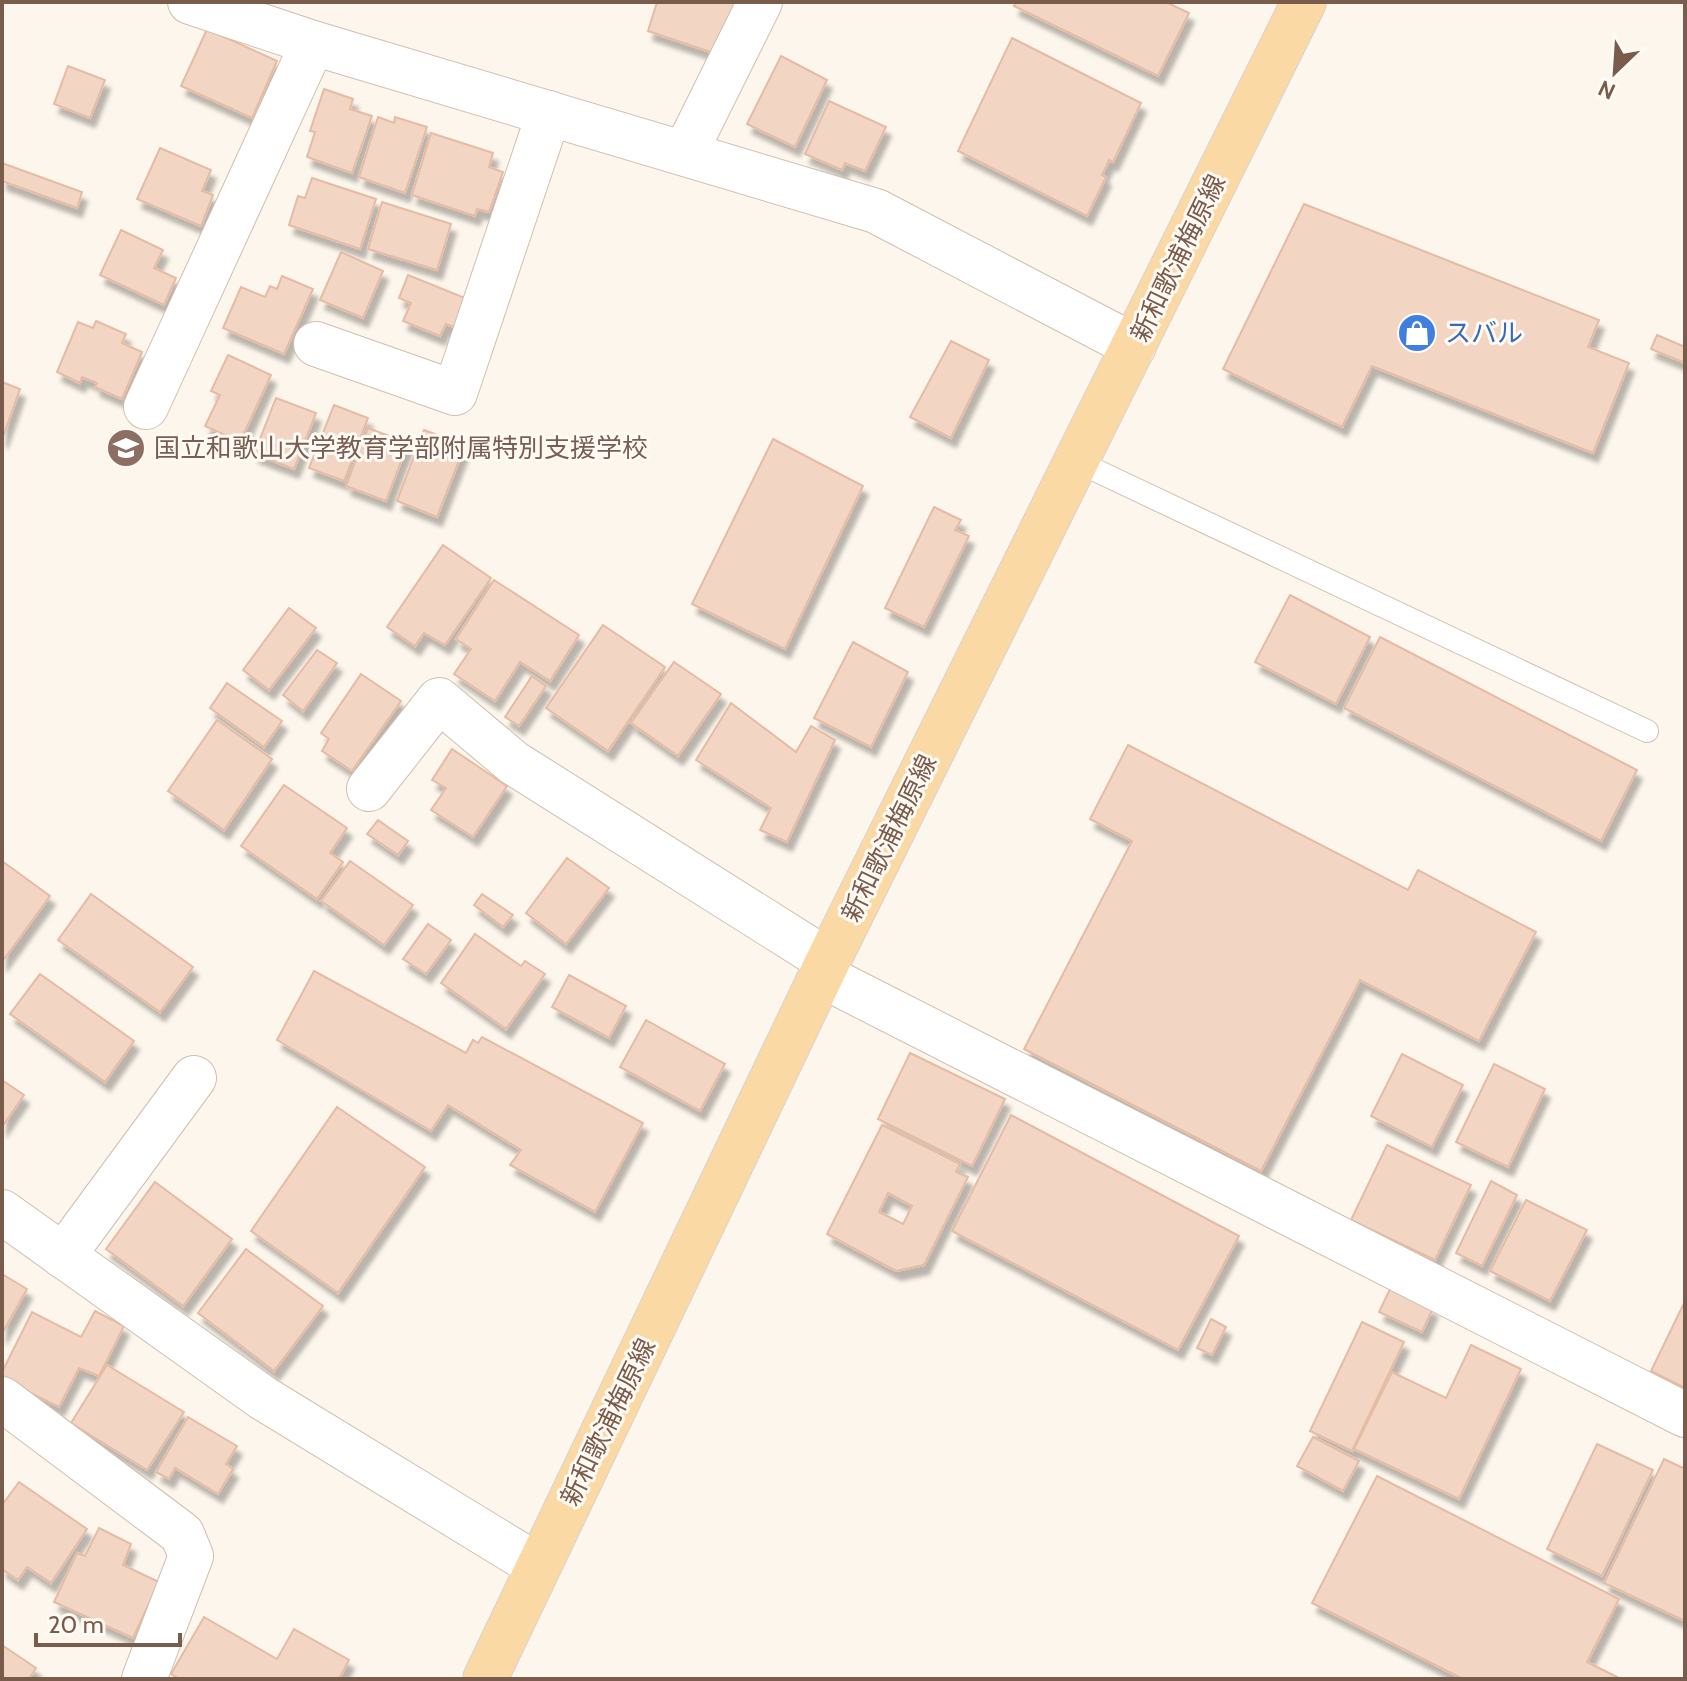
<svg xmlns="http://www.w3.org/2000/svg" width="1687" height="1681" viewBox="0 0 1687 1681" font-family="Cabin,'Noto Sans JP',sans-serif">
	<style>
		.building { fill: #f3d5c3; stroke: #e6bba3; stroke-width: 2; fill-rule: evenodd; filter: url(#shadow) }
		.lines { fill: none; stroke-linecap: round; stroke-linejoin: round }
		.service-casing { stroke: #d1beb0; stroke-width: 24 }
		.minor-casing { stroke: #d1beb0; stroke-width: 46 }
		.primary-casing { stroke: #dad1cd; stroke-width: 46 }
		.service { stroke: #fff; stroke-width: 22 }
		.minor { stroke: #fff; stroke-width: 44 }
		.primary { stroke: #fbd9a5; stroke-width: 44 }
		.labels { text-anchor: middle; dominant-baseline: central; stroke-width: 6; stroke-linejoin: round; paint-order: stroke }
		.street-label { font-size: 26px; fill: #7a5c4d; stroke: #fffaf3 }
		.shop-label { font-size: 26px; fill: #366cbe; stroke: #fffaf3; text-anchor: start }
		.education-label { font-size: 26px; fill: #785e54; stroke: #fffaf3; text-anchor: start }
	</style>
	<defs>
		<filter id="shadow"><feDropShadow dx="5" dy="9" stdDeviation="2" flood-color="#0004"/></filter>
	</defs>
	<rect width="100%" height="100%" fill="#fdf6ec"/>
	<!-- building -->
	<g class="building">
		<polygon points="657,2 749,2 731,59 648,31"/>
		<polygon points="1016,2 1166,2 1189,13 1158,76 1014,6"/>
		<polygon points="207,29 277,61 252,118 181,86"/>
		<polygon points="1012,38 1141,103 1113,162 1109,160 1102,175 1106,177 1087,216 958,151"/>
		<polygon points="781,56 827,80 795,147 747,124"/>
		<polygon points="68,66 105,80 90,118 54,104"/>
		<polygon points="324,89 353,99 350,109 372,116 352,173 307,157 315,132 310,131"/>
		<polygon points="829,101 886,127 865,171 845,163 842,170 805,154"/>
		<polygon points="378,117 394,123 395,117 427,127 405,193 359,177"/>
		<polygon points="431,133 493,153 489,167 503,172 489,212 477,209 475,216 412,195"/>
		<polygon points="160,148 211,170 202,191 213,195 201,226 137,199"/>
		<polygon points="2,163 82,192 77,208 2,181"/>
		<polygon points="312,178 376,199 360,249 289,225 298,196 305,198"/>
		<polygon points="382,202 451,224 437,270 368,249"/>
		<polygon points="1304,204 1599,320 1588,347 1629,363 1593,453 1372,366 1342,427 1223,369"/>
		<polygon points="121,230 163,250 154,268 176,278 164,305 100,275"/>
		<polygon points="341,252 383,271 363,318 320,300"/>
		<polygon points="408,275 465,298 454,327 446,324 440,336 403,321 411,303 399,298"/>
		<polygon points="282,276 313,289 284,354 223,328 241,287 265,297 270,286 277,289"/>
		<polygon points="96,321 126,334 122,343 142,352 122,399 95,387 97,383 82,377 80,383 57,372 78,322 93,328"/>
		<polygon points="1657,335 1685,347 1685,363 1651,349"/>
		<polygon points="951,341 989,360 951,438 910,417"/>
		<polygon points="228,355 271,375 240,442 205,426 220,395 211,391"/>
		<polygon points="2,382 20,389 2,440"/>
		<polygon points="276,398 316,413 294,469 254,454"/>
		<polygon points="334,405 368,418 344,481 309,468"/>
		<polygon points="368,428 408,443 386,501 346,486"/>
		<polygon points="424,430 465,445 437,517 397,501"/>
		<polygon points="773,439 863,486 785,649 692,604"/>
		<polygon points="934,507 961,520 955,530 969,536 924,627 885,608"/>
		<polygon points="443,545 491,578 445,645 424,633 415,646 387,627"/>
		<polygon points="494,580 579,635 550,681 520,662 495,701 454,674 471,649 456,639"/>
		<polygon points="1290,595 1370,637 1336,704 1255,662"/>
		<polygon points="289,608 316,628 269,690 243,670"/>
		<polygon points="603,625 665,667 608,751 546,708"/>
		<polygon points="1380,637 1637,770 1601,841 1344,708"/>
		<polygon points="853,642 908,672 871,747 814,718"/>
		<polygon points="317,650 337,663 303,711 283,695"/>
		<polygon points="674,662 721,694 678,756 631,723"/>
		<polygon points="361,674 401,701 352,771 322,751 329,739 321,733"/>
		<polygon points="532,676 546,686 519,726 505,717"/>
		<polygon points="227,683 282,721 264,747 210,708"/>
		<polygon points="731,703 796,752 811,726 835,740 787,842 760,830 771,808 696,760"/>
		<polygon points="217,720 272,759 224,830 168,791"/>
		<polygon points="1128,745 1408,890 1418,870 1536,932 1479,1041 1360,980 1261,1171 1024,1049 1132,841 1090,819"/>
		<polygon points="452,749 507,786 473,837 431,810 446,788 432,780"/>
		<polygon points="284,785 347,828 330,853 343,862 317,899 241,846"/>
		<polygon points="378,820 408,841 398,855 367,834"/>
		<polygon points="567,858 609,888 566,944 526,913"/>
		<polygon points="2,861 50,896 2,962"/>
		<polygon points="350,861 413,905 384,945 321,901"/>
		<polygon points="91,894 193,967 160,1012 58,940"/>
		<polygon points="482,894 513,915 503,927 474,905"/>
		<polygon points="428,924 451,940 426,974 403,959"/>
		<polygon points="475,934 521,966 525,961 545,974 506,1029 441,983"/>
		<polygon points="314,971 466,1053 473,1040 478,1043 482,1037 643,1123 595,1212 510,1165 521,1150 448,1105 431,1131 277,1040"/>
		<polygon points="40,974 134,1041 105,1082 10,1014"/>
		<polygon points="569,975 626,1006 609,1038 552,1007"/>
		<polygon points="646,1020 725,1064 700,1111 620,1067"/>
		<polygon points="910,1053 1005,1099 972,1166 878,1119"/>
		<polygon points="1402,1054 1463,1085 1432,1147 1371,1116"/>
		<polygon points="1494,1064 1545,1089 1508,1167 1456,1142"/>
		<polygon points="2,1080 24,1095 2,1127"/>
		<polygon points="337,1107 425,1167 338,1293 251,1231"/>
		<polygon points="1011,1115 1239,1236 1178,1350 952,1231"/>
		<path d="M882,1125l78,39 -4,8 12,5 -44,88 -28,6 -69,-37zM888,1193l24,13 -9,18 -24,-12z"/>
		<polygon points="1387,1145 1471,1185 1435,1260 1351,1220"/>
		<polygon points="1491,1181 1517,1195 1482,1266 1456,1253"/>
		<polygon points="155,1182 232,1239 183,1306 106,1249"/>
		<polygon points="1526,1200 1587,1230 1550,1301 1490,1271"/>
		<polygon points="246,1249 323,1306 274,1371 198,1313"/>
		<polygon points="2,1274 27,1289 2,1334"/>
		<polygon points="1390,1289 1433,1308 1422,1332 1379,1312"/>
		<polygon points="1685,1301 1685,1388 1651,1371"/>
		<polygon points="95,1311 124,1326 99,1376 79,1368 59,1407 2,1379 2,1372 32,1312 81,1337"/>
		<polygon points="1211,1319 1226,1327 1212,1355 1197,1348"/>
		<polygon points="1362,1322 1404,1342 1352,1451 1310,1431"/>
		<polygon points="1471,1345 1521,1369 1459,1499 1354,1449 1392,1372 1446,1398"/>
		<polygon points="107,1365 184,1412 147,1470 71,1423"/>
		<polygon points="188,1417 237,1446 226,1464 233,1469 218,1494 175,1468 169,1479 156,1472"/>
		<polygon points="1313,1437 1359,1461 1343,1491 1297,1466"/>
		<polygon points="1597,1444 1653,1470 1602,1576 1547,1549"/>
		<polygon points="1664,1459 1685,1469 1685,1621 1604,1583"/>
		<polygon points="1377,1476 1619,1599 1587,1662 1621,1679 1463,1679 1312,1603"/>
		<polygon points="19,1482 87,1529 51,1583 27,1567 18,1580 2,1569 2,1505"/>
		<polygon points="99,1528 131,1544 123,1565 159,1582 133,1638 54,1602 77,1553 85,1556"/>
		<polygon points="204,1617 277,1659 294,1629 349,1660 339,1679 180,1679 171,1674"/>
		<polygon points="2,1645 36,1668 29,1679 2,1679"/>
	</g>
	<g class="lines">
		<!-- service casing -->
		<g class="service-casing">
			<polyline id="service" points="1076,461 1647,731"/>
		</g>
		<!-- minor casing -->
		<g class="minor-casing">
			<g id="minor">
				<polyline points="190,2 313,43 876,211 1134,346"/>
				<polyline points="685,153 760,2"/>
				<polyline points="316,344 455,393 549,113"/>
				<polyline points="146,407 313,43"/>
				<polyline points="369,789 439,700 514,763 828,961"/>
				<polyline points="821,975 1685,1415"/>
				<polyline points="2,1212 263,1398 538,1566"/>
				<polyline points="63,1256 194,1078"/>
				<polyline points="2,1399 182,1534 191,1556 144,1679"/>
			</g>
		</g>
		<!-- primary casing -->
		<g class="primary-casing">
			<polyline id="primary" points="485,1679 828,961 1304,2"/>
		</g>
		<!-- service -->
		<use href="#service" class="service"/>
		<!-- minor -->
		<use href="#minor" class="minor"/>
		<!-- primary -->
		<use href="#primary" class="primary"/>
	</g>
	<!-- icons -->
	<defs>
		<g id="shop-disc" transform="scale(2)"><circle r="9.5" fill="#3f7fe0" stroke="#fffaf3"/><path d="M-5-2.5h2.3a2.7 3.5 0 0 1 5.4 0H5L5.5 6h-11ZM-1.5-2.5h3a1.5 2.3 0 0 0-3 0Z" fill="#fff"/></g>
		<g id="school-disc" transform="scale(2)"><circle r="9.5" fill="#8d6e63" stroke="#fffaf3"/><path d="M0-5L7-2L0 1L-7-2ZM-4 1L0 2.5L4 1V4Q0 6-4 4Z" fill="#fff"/></g>
	</defs>
	<g fill-rule="evenodd">
		<use href="#shop-disc" x="1417" y="333"/>
		<use href="#school-disc" x="126" y="448"/>
	</g>
	<g class="labels">
		<!-- street labels -->
		<g class="street-label">
			<text transform="translate(1178 258) rotate(-64)">新和歌浦梅原線</text>
			<text transform="translate(889 838) rotate(-64)">新和歌浦梅原線</text>
			<text transform="translate(608 1422) rotate(-64)">新和歌浦梅原線</text>
		</g>
		<!-- shop labels -->
		<g class="shop-label">
			<text x="1445" y="333">スバル</text>
		</g>
		<!-- education labels -->
		<g class="education-label">
			<text x="154" y="448">国立和歌山大学教育学部附属特別支援学校</text>
		</g>
	</g>
	<!-- border -->
	<rect width="1687" height="1681" fill="none" stroke="#7a5c4d" stroke-width="8"/>
	<!-- north arrow -->
	<g transform="translate(1615 72) rotate(205)" stroke="#fffaf3" stroke-width="6" paint-order="stroke">
	<path d="M0-6L14 30L0 20L-14 30Z" fill="#7a5c4d"/>
	<text y="-12" font-size="22" font-weight="bold" text-anchor="middle" fill="#7a5c4d">N</text>
	</g>
	<!-- scale -->
	<path d="M36 1633v12h144v-12" fill="none" stroke="#7a5c4d" stroke-width="4"/>
	<text x="48" y="1633" font-size="24" fill="#7a5c4d" stroke="#fffaf3" stroke-width="6" paint-order="stroke">20 m</text>
</svg>
